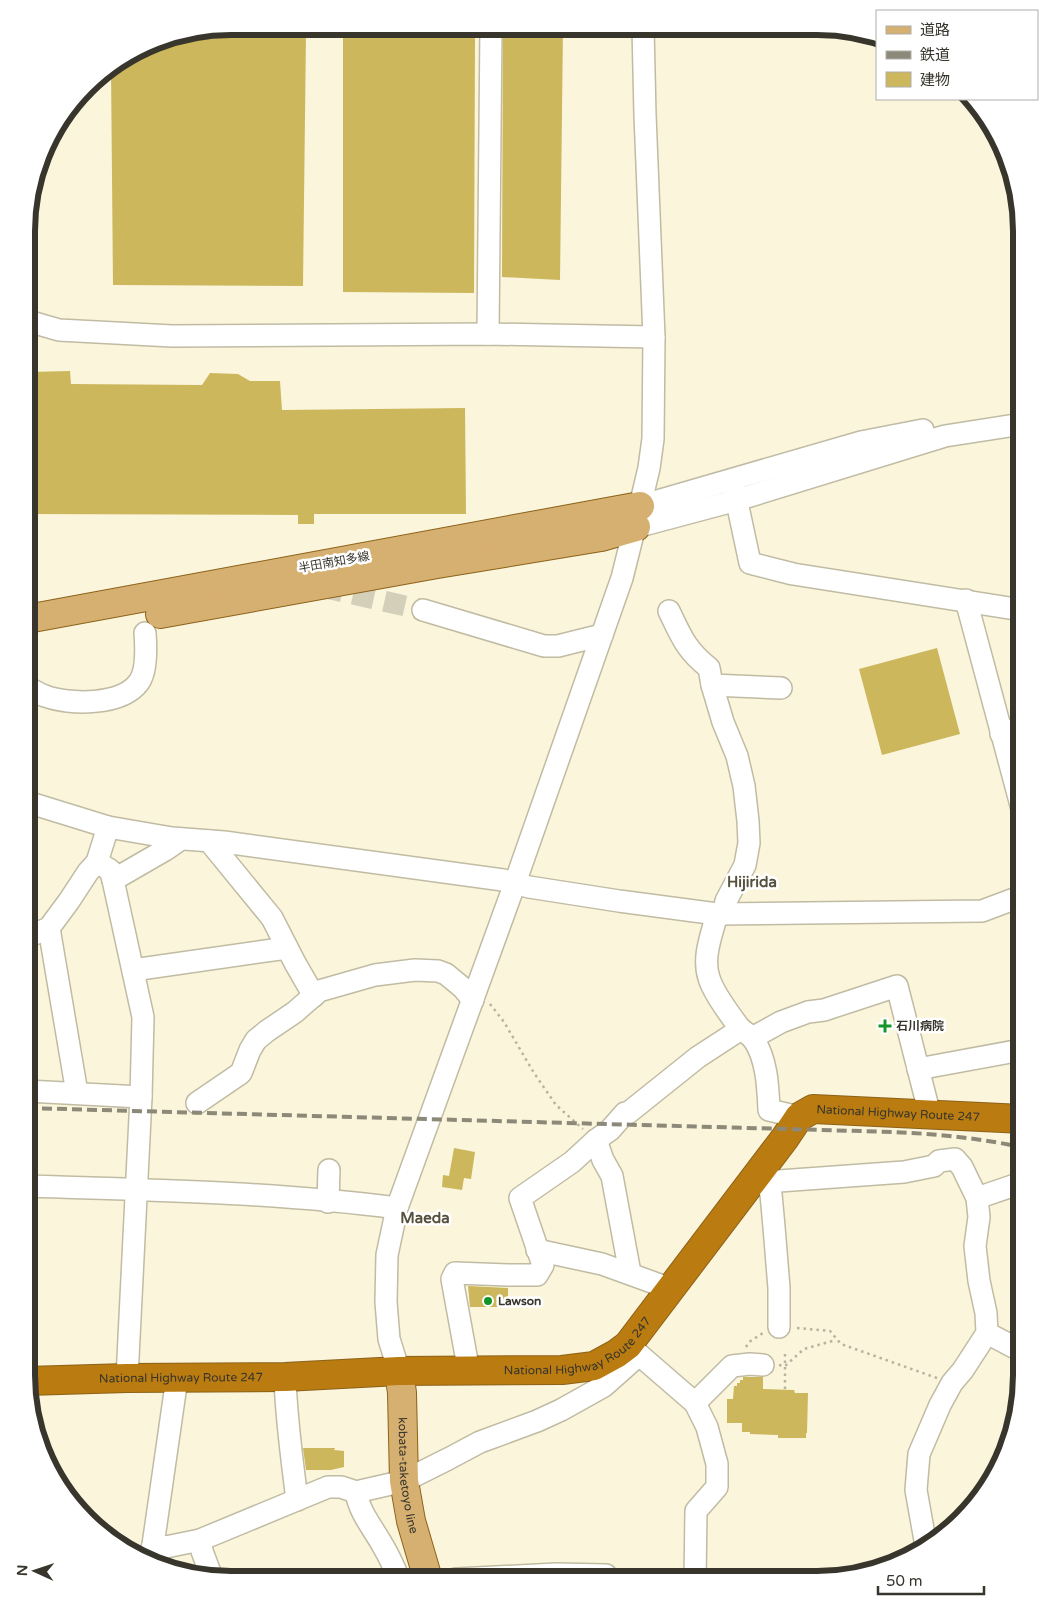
<svg xmlns="http://www.w3.org/2000/svg" width="1048" height="1606" viewBox="0 0 1048 1606" font-family="'Varela Round','Noto Sans JP',sans-serif">
	<style>
		.building { fill: #ccb75c }
		.lines { fill: none; stroke-linecap: round; stroke-linejoin: round }
		.minor-tunnel { stroke: #d4cfb9; stroke-width: 21; stroke-dasharray: 21 11; stroke-linecap: butt }
		.minor-casing { stroke: #c0bba3; stroke-width: 24 }
		.major-casing { stroke: #8c621a; stroke-width: 30 }
		.highway-casing { stroke: #8c621a; stroke-width: 30 }
		.path { stroke: #b8b3a0; stroke-width: 2.5; stroke-dasharray: 2.5 4; stroke-linecap: butt }
		.minor { stroke: #fff; stroke-width: 21 }
		.major { stroke: #d6b070; stroke-width: 28 }
		.highway { stroke: #ba7b10; stroke-width: 28 }
		.rail { stroke: #8d8979; stroke-width: 4; stroke-dasharray: 10 5; stroke-linecap: butt }
		.poi-dot { fill: #149527; stroke: #fff; stroke-width: 2 }
		.labels { text-anchor: middle; dominant-baseline: central; stroke-width: 5; stroke-linejoin: round; paint-order: stroke }
		.street-label { font-size: 12px; fill: #37352c; stroke: #fff }
		.poi-label { font-size: 12px; font-weight: bold; fill: #37352c; stroke: #fff; text-anchor: start }
		.quarter-label { font-size: 15px; font-weight: bold; fill: #56513d; stroke: #fff }
		.rim { fill: none; stroke: #37352c; stroke-width: 6 }
	</style>
	<rect width="100%" height="100%" fill="#fbf5dc"/>
	<!-- building -->
	<g class="building">
		<polygon points="503,27 563,27 560,280 502,277"/>
		<polygon points="197,32 306,32 303,286 113,285 111,68 165,37"/>
		<polygon points="343,35 475,38 474,293 343,292"/>
		<polygon points="70,371 71,384 202,385 210,373 238,374 250,381 280,381 282,410 465,408 466,514 314,514 314,524 298,524 298,515 28,514 28,372"/>
		<polygon points="937,648 960,734 882,755 859,669"/>
		<polygon points="454,1148 475,1152 471,1179 464,1178 462,1190 442,1187 443,1175 449,1176"/>
		<polygon points="468,1286 508,1288 508,1307 470,1307"/>
		<polygon points="743,1377 763,1377 763,1389 794,1390 795,1393 808,1393 807,1433 806,1433 806,1438 778,1438 778,1435 750,1434 750,1432 742,1432 742,1423 727,1423 727,1399 733,1399 734,1386 737,1386 737,1383 740,1383 740,1380 743,1380"/>
		<polygon points="303,1448 335,1448 334,1450 344,1451 344,1467 331,1470 306,1470"/>
	</g>
	<g class="lines">
		<!-- minor-tunnel -->
		<polyline class="minor-tunnel" points="322,587 423,610"/>
		<!-- minor casing -->
		<g class="minor-casing">
			<g id="minor">
				<polyline points="28,321 59,330 172,336 488,334 654,337"/>
				<polyline points="488,334 491,27"/>
				<polyline points="734,488 750,563 793,574 1022,610"/>
				<polyline points="640,506 861,442 923,430"/>
				<polyline points="636,527 737,500 945,436 1022,424"/>
				<polyline points="966,600 1022,809"/>
				<polyline points="423,610 544,646 558,646 602,635"/>
				<path d="M669,611c12,25 17,39 40,57l3,17 11,37 14,34 7,30 4,35 1,22 -4,22 -19,36 -3,13"/>
				<polyline points="712,685 781,688"/>
				<path d="M27,687c6,3 12,7 18,9 24,9 77,10 94,-14 8,-11 7,-36 6,-49"/>
				<polyline points="1001,734 1022,727"/>
				<polyline points="27,802 108,827 172,838 224,842 503,880 529,887 619,901 717,914 982,911 1014,899 1021,898"/>
				<polyline points="209,841 272,918 295,963 314,996"/>
				<polyline points="97,862 110,870 113,880 143,1017 141,1097 127,1378"/>
				<polyline points="113,880 165,850 181,839"/>
				<path d="M717,914c-5,20 -15,43 -8,64 4,14 21,37 30,49 4,5 11,7 15,13 13,20 14,47 15,70l30,7"/>
				<polyline points="49,928 77,1093"/>
				<polyline points="27,937 49,928 69,901 88,872 97,862 108,827"/>
				<polyline points="133,970 287,948"/>
				<polyline points="752,1038 781,1022 808,1012 824,1010 897,986 930,1115"/>
				<polyline points="918,1069 1021,1050"/>
				<polyline points="27,1091 141,1097"/>
				<polyline points="197,1103 241,1073 250,1050 256,1040 267,1031 295,1012 319,991 375,975 415,970 438,971 446,974 463,988 473,1000"/>
				<polyline points="596,1140 603,1160 612,1176 630,1273"/>
				<polyline points="758,1174 766,1180 779,1181 904,1172 934,1166 939,1161 955,1159 962,1167 977,1198 979,1217 975,1246 979,1281 986,1313 987,1333 963,1370 952,1383 940,1405 919,1454 916,1490 926,1546"/>
				<polyline points="766,1180 771,1194 774,1227 779,1288 779,1327"/>
				<path d="M27,1186c123,4 247,6 370,22"/>
				<polyline points="977,1198 1021,1183"/>
				<polyline points="328,1202 329,1170"/>
				<polyline points="537,1250 602,1264 671,1289"/>
				<polyline points="987,1333 1021,1351"/>
				<polyline points="628,1345 695,1403 707,1427 717,1464 717,1487 696,1511 695,1579"/>
				<polyline points="399,1371 389,1339 386,1302 387,1255 397,1208 515,883 622,578 640,506 649,468 653,439 654,337 645,115 643,27"/>
				<polyline points="469,1372 452,1279 455,1273 508,1275 537,1275 543,1265 520,1198 572,1162 596,1140 610,1130 625,1113 628,1113 698,1057 741,1029"/>
				<path d="M285,1377c1,41 7,82 12,123"/>
				<polyline points="695,1403 732,1366 750,1364 763,1365"/>
				<path d="M356,1492c3,20 17,36 27,54 6,10 11,21 16,33"/>
				<polyline points="200,1540 202,1551 212,1578"/>
				<polyline points="153,1545 166,1547 200,1540 328,1487 341,1487 356,1492 404,1481 448,1459 480,1442 537,1421 561,1410 604,1386 639,1355"/>
				<polyline points="148,1561 153,1545 177,1378"/>
				<polyline points="456,1579 556,1574 606,1575 606,1579"/>
			</g>
		</g>
		<!-- major casing -->
		<g class="major-casing">
			<g id="major">
				<polyline points="160,614 437,564 601,537 636,527"/>
				<polyline points="27,619 640,506"/>
				<path id="s1" d="M399,1371l3,22 2,88 7,40 17,58"/>
			</g>
		</g>
		<!-- highway casing -->
		<g class="highway-casing">
			<g id="highway">
				<path id="s2" d="M27,1381l100,-3 158,-1 114,-6 163,-1 32,-4 22,-12 12,-9 157,-207 14,-21 14,-8 208,10"/>
			</g>
		</g>
		<!-- path -->
		<g class="path">
			<polyline points="490,1004 504,1022 534,1073 556,1105 583,1129"/>
			<polyline points="797,1328 830,1331 841,1344 937,1378"/>
			<polyline points="746,1347 749,1342 763,1333"/>
			<polyline points="785,1354 785,1390"/>
			<polyline points="779,1365 785,1366 804,1349 836,1340"/>
		</g>
		<!-- minor -->
		<use href="#minor" class="minor"/>
		<!-- major -->
		<use href="#major" class="major"/>
		<!-- highway -->
		<use href="#highway" class="highway"/>
		<!-- rail -->
		<path class="rail" d="M27,1108l867,24c42,2 85,6 127,15"/>
	</g>
	<!-- markers -->
	<g class="poi-dot">
		<path d="M882.5 1018.5h5v5h5v5h-5v5h-5v-5h-5v-5h5z"/>
		<circle cx="488" cy="1301" r="5"/>
	</g>
	<g class="labels">
		<!-- street labels -->
		<g class="street-label">
			<text transform="translate(334 562) rotate(-10)">半田南知多線</text>
			<text stroke="none"><textPath href="#s2" startOffset="994">National Highway Route 247</textPath></text>
			<text stroke="none"><textPath href="#s2" startOffset="559">National Highway Route 247</textPath></text>
			<text stroke="none"><textPath href="#s2" startOffset="154">National Highway Route 247</textPath></text>
			<text stroke="none"><textPath href="#s1" startOffset="105">kobata-taketoyo line</textPath></text>
		</g>
		<!-- poi labels -->
		<g class="poi-label">
			<text x="896" y="1026">石川病院</text>
			<text x="498" y="1301">Lawson</text>
		</g>
		<!-- quarter labels -->
		<g class="quarter-label">
			<text x="752" y="882">Hijirida</text>
			<text x="425" y="1218">Maeda</text>
		</g>
	</g>
	<!-- crop -->
	<path d="M0 0H1048V1606H0ZM231 35H817A196 196 0 0 1 1013 231V1375A196 196 0 0 1 817 1571H231A196 196 0 0 1 35 1375V231A196 196 0 0 1 231 35Z" fill="#fff" fill-rule="evenodd"/>
	<path class="rim" d="M231 35H817A196 196 0 0 1 1013 231V1375A196 196 0 0 1 817 1571H231A196 196 0 0 1 35 1375V231A196 196 0 0 1 231 35Z"/>
	<!-- legend -->
	<rect x="876" y="10" width="162" height="90" fill="#ffffff" stroke="#afaeab"/>
	<rect x="886" y="26" width="25" height="8" fill="#d6b070" stroke="#afaeab"/>
	<text x="920" y="35" font-size="15" fill="#37352c">道路</text>
	<rect x="886" y="51" width="25" height="8" fill="#8d8979" stroke="#afaeab"/>
	<text x="920" y="60" font-size="15" fill="#37352c">鉄道</text>
	<rect x="886" y="72" width="25" height="15" fill="#ccb75c" stroke="#afaeab"/>
	<text x="920" y="85" font-size="15" fill="#37352c">建物</text>
	<!-- north arrow -->
	<g transform="translate(35 1571) rotate(273)" stroke="#ffffff" stroke-width="4" paint-order="stroke">
	<path d="M0-4L9 19L0 12L-9 19Z" fill="#37352c"/>
	<text y="-8" font-size="14" font-weight="bold" text-anchor="middle" fill="#37352c">N</text>
	</g>
	<!-- scale -->
	<path d="M878 1586v8h106v-8" fill="none" stroke="#37352c" stroke-width="2.5"/>
	<text x="886" y="1586" font-size="15" fill="#37352c" stroke="#ffffff" stroke-width="4" paint-order="stroke">50 m</text>
</svg>
